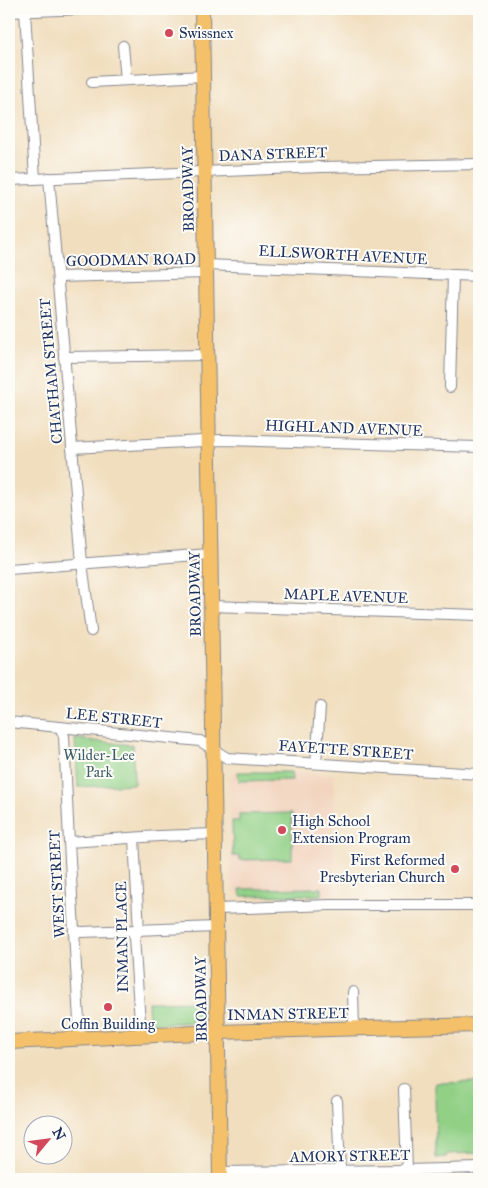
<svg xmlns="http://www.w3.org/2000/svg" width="488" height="1188" viewBox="0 0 488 1188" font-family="'IM FELL Great Primer',serif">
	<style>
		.built { fill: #f2d4be }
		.green { fill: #92d086; stroke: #568072 }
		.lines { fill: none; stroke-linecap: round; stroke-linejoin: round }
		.minor-casing { stroke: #86868e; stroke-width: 12 }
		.major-casing { stroke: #86868e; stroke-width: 16 }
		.minor { stroke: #fff; stroke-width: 10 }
		.major { stroke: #f4c16a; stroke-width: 14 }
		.poi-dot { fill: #d1495b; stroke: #fdfcf7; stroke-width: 2 }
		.labels { text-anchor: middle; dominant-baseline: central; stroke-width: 4; stroke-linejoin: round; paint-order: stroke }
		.poi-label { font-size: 15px; fill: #1b2f5e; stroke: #fdfcf7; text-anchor: start }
		.street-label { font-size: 15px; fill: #1b2f5e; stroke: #fdfcf7 }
		.park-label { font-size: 15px; fill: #3f5f6a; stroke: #fdfcf7 }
	</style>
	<rect width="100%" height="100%" fill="#fdfcf7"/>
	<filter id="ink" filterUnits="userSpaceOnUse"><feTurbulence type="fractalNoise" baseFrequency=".02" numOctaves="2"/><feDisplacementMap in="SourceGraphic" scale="10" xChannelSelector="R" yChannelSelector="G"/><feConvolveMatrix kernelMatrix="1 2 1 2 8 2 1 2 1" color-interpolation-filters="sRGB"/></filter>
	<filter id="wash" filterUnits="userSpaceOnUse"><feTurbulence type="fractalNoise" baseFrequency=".0096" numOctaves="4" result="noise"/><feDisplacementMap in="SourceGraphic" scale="20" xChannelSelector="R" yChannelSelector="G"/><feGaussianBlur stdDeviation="1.12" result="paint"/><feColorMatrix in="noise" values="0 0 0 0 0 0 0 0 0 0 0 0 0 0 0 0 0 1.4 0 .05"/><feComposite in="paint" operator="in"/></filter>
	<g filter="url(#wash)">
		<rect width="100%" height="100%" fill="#f1debe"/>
		<!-- built -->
		<polygon class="built" points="234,772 334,774 335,895 239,895 235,892 231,881 230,779"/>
		<!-- green -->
		<g class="green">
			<polygon points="75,739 133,745 134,784 78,787"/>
			<polygon points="238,772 291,772 292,780 239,781"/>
			<polygon points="292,813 292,859 240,860 240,856 233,856 232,821 239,821 239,814"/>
			<polygon points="322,888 322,895 241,896 240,889"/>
			<polygon points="202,1001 202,1020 200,1022 152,1024 149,1022 148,1002"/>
			<polygon points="479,1082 479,1153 447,1154 446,1157 436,1158 435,1083"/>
		</g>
	</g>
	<g filter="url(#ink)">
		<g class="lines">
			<!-- minor casing -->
			<g class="minor-casing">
				<g id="minor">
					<polyline points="25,11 35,179"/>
					<polyline points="9,12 84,9"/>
					<polyline points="123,46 126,80"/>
					<polyline points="92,82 203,76"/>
					<polyline points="49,178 82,563 91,631"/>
					<polyline points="9,180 321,167 479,164"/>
					<polyline points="206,265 479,276"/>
					<polyline points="58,277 206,273"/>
					<polyline points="64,357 207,355"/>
					<polyline points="450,387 453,275"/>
					<polyline points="72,448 222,440 479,447"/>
					<polyline points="9,569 210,554"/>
					<polyline points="211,606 479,615"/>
					<polyline points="9,722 200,741 227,758 479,774"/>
					<polyline points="60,727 64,736 69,842 80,1039"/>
					<polyline points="316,763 320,707"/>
					<polyline points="134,838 139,931 135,934 134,937 141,1036"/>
					<polyline points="69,842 159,836 215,834"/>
					<polyline points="216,909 330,905 479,905"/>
					<polyline points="74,931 82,932 216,927"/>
					<polyline points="353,992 354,1029"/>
					<polyline points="404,1089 407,1170"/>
					<polyline points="337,1101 340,1171"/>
					<polyline points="220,1172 407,1170 479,1168"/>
				</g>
			</g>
			<!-- major casing -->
			<g class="major-casing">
				<g id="major">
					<polyline points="202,9 220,1179"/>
					<polyline points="9,1042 218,1032 479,1025"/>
				</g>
			</g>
			<!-- minor -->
			<use href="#minor" class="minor"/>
			<!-- major -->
			<use href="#major" class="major"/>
		</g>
	</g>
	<!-- markers -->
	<g class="poi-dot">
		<circle cx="169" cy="33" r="5"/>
		<circle cx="282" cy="830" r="5"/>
		<circle cx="455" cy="869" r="5"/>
		<circle cx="108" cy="1007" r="5"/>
	</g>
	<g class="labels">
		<!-- poi labels -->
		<g class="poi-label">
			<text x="179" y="33">Swissnex</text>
			<text x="292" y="821">High School<tspan x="292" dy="17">Extension Program</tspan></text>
			<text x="445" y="860" text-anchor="end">First Reformed<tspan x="445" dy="17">Presbyterian Church</tspan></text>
			<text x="108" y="1024" text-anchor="middle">Coffin Building</text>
		</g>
		<!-- street labels -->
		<g class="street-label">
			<text transform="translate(273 154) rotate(-2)">DANA STREET</text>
			<text transform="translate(188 189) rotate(-91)">BROADWAY</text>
			<text transform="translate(343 255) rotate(3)">ELLSWORTH AVENUE</text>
			<text transform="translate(131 260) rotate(-1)">GOODMAN ROAD</text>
			<text transform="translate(51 371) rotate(-95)">CHATHAM STREET</text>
			<text transform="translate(344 428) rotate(2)">HIGHLAND AVENUE</text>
			<text transform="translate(195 594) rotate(-91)">BROADWAY</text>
			<text transform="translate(346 596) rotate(2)">MAPLE AVENUE</text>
			<text transform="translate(114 718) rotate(6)">LEE STREET</text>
			<text transform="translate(346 750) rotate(4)">FAYETTE STREET</text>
			<text transform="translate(57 884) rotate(-93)">WEST STREET</text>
			<text transform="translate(122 937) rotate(-91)">INMAN PLACE</text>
			<text transform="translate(201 999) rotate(-91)">BROADWAY</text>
			<text transform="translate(288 1014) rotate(-1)">INMAN STREET</text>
			<text transform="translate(350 1156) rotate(-1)">AMORY STREET</text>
		</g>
		<!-- park labels -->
		<g class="park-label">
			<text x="99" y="755">Wilder-Lee<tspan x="99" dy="17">Park</tspan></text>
		</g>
	</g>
	<!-- margin -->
	<rect width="488" height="1188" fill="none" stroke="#fdfcf7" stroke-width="30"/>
	<!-- north arrow -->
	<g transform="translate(48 1140) rotate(61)"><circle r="24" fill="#fdfcf7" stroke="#a3aaba"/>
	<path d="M0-4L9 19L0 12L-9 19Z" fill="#d1495b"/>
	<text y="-8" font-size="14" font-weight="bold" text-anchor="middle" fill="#1b2f5e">N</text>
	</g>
</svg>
